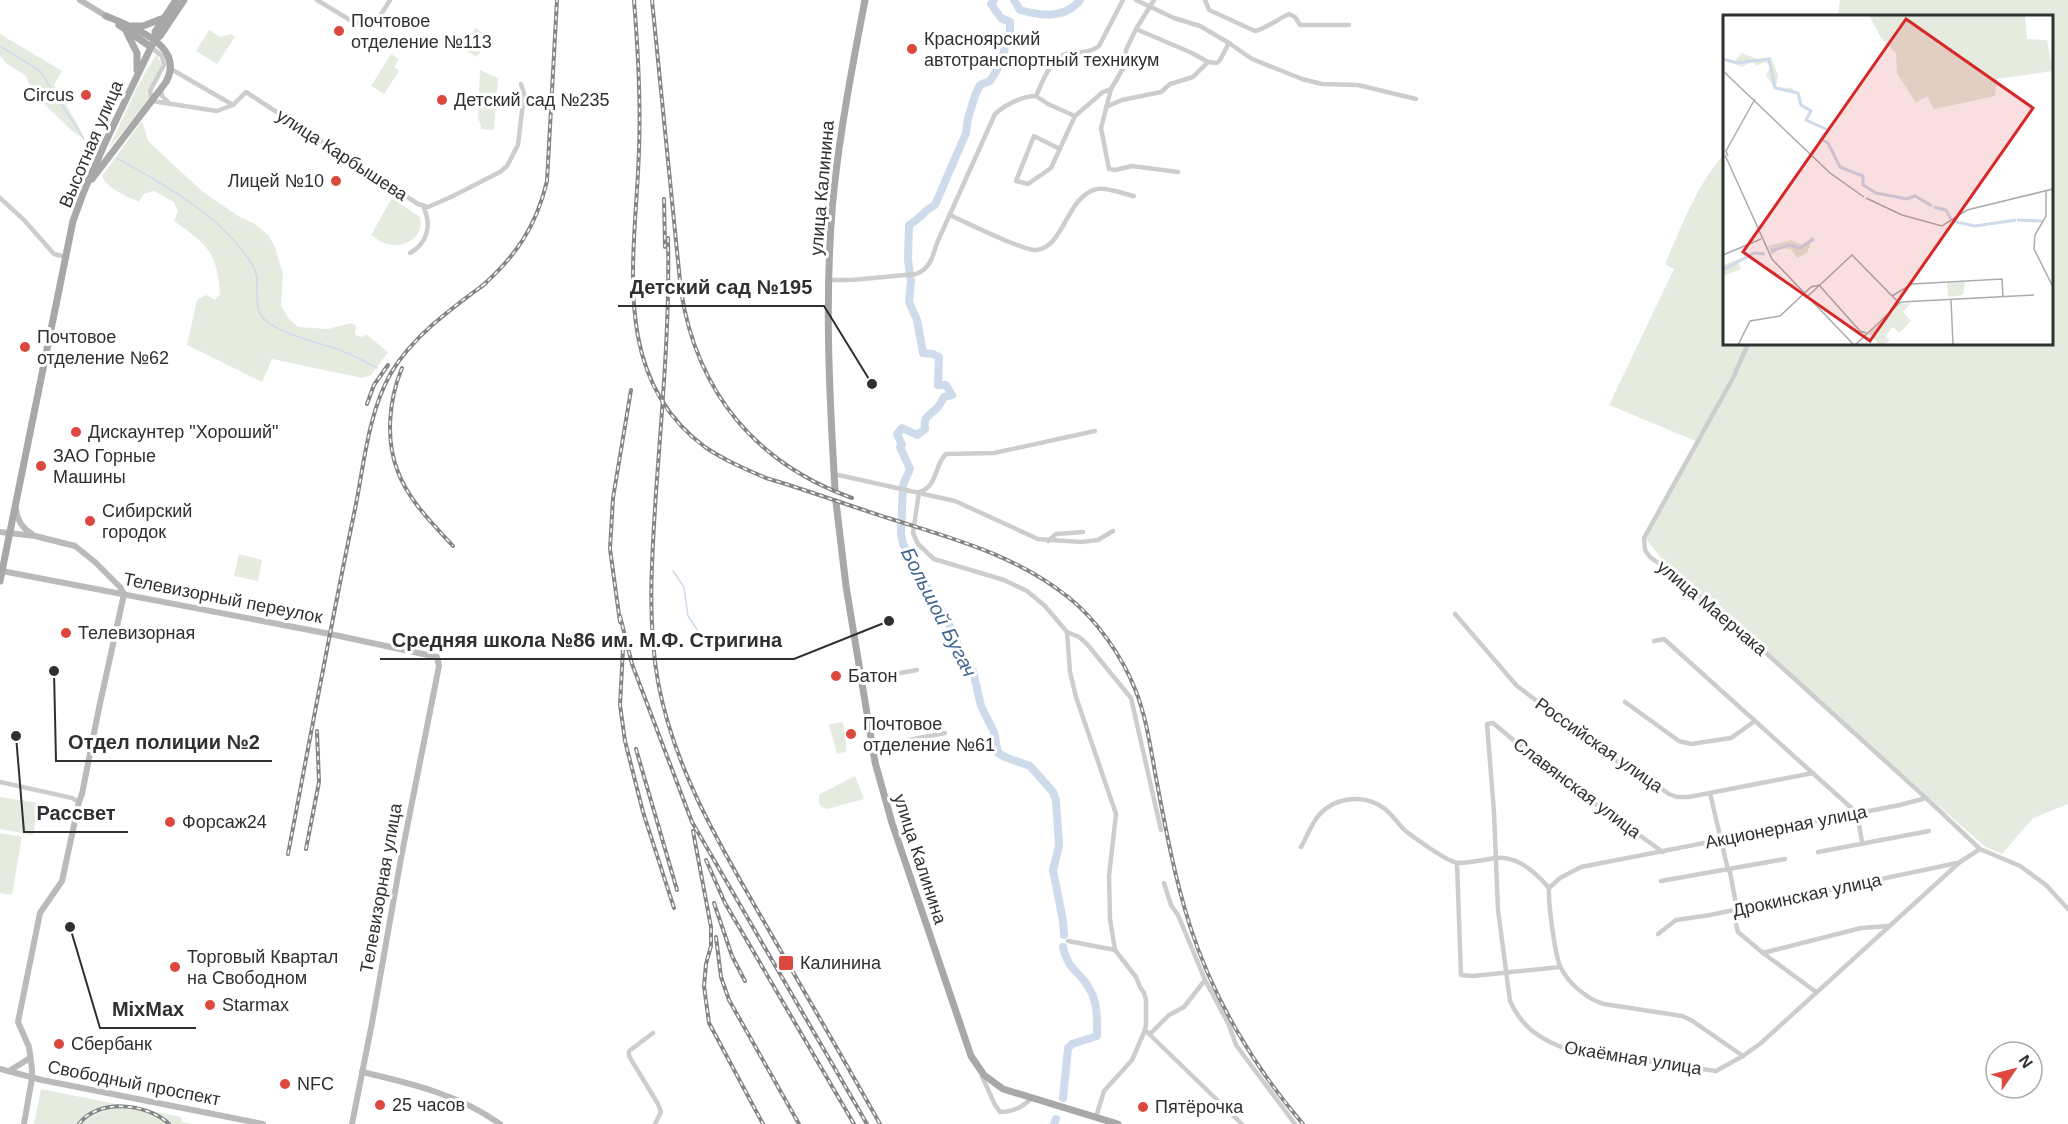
<svg xmlns="http://www.w3.org/2000/svg" width="2068" height="1124" viewBox="0 0 2068 1124" font-family="Helvetica,sans-serif">
	<style>
		.green { fill: #e5ecdf }
		.lines { fill: none; stroke-linecap: round; stroke-linejoin: round }
		.stream { stroke: #cddbeb; stroke-width: 1.5 }
		.river { stroke: #cddbeb; stroke-width: 8 }
		.street { stroke: #cdcdcd; stroke-width: 4.5 }
		.secondary { stroke: #bababa; stroke-width: 6 }
		.primary { stroke: #a8a8a8; stroke-width: 7 }
		.rail-casing { stroke: #858585; stroke-width: 4 }
		.rail { stroke: #fff; stroke-width: 1.5; stroke-dasharray: 4.5; stroke-linecap: butt }
		.poi-dot { fill: #dc473e; stroke: #fff; stroke-width: 2 }
		.labels { text-anchor: middle; dominant-baseline: central; stroke-width: 6; stroke-linejoin: round; paint-order: stroke }
		.poi-label { font-size: 18px; fill: #303030; stroke: #fff; text-anchor: start }
		.street-label { font-size: 18px; fill: #303030; stroke: #fff }
		.water-label { font-size: 20px; font-style: italic; fill: #42678f; stroke: #fff }
		.inset-river { fill: none; stroke: #cddbeb; stroke-width: 3 }
		.inset-road { fill: none; stroke: #acacac; stroke-width: 1.5 }
		.view { fill: #d62828; fill-opacity: 0.15; stroke: #d62828; stroke-width: 3 }
		.inset-edge { fill: none; stroke: #303030; stroke-width: 3 }
		.leader { fill: none; stroke: #303030; stroke-width: 2 }
		.callout-dot { fill: #303030; stroke: #fff; stroke-width: 2 }
		.callout-label { font-size: 20px; text-anchor: middle; font-weight: bold; fill: #303030; stroke: #fff; stroke-width: 6; stroke-linejoin: round; paint-order: stroke }
	</style>
	<rect width="100%" height="100%" fill="#fff"/>
	<!-- green -->
	<g class="green">
		<path d="M1840,0h228v804l-35,14 -31,36 -18,-8 -318,-282 -20,-25 52,-97 -89,-37 65,-136 -9,-5c17,-38 31,-78 59,-110v190h328v-328h-214z"/>
		<polygon points="475,28 489,37 477,57 463,49"/>
		<polygon points="209,30 220,37 231,34 235,37 217,64 196,51"/>
		<polygon points="0,34 62,71 54,85 78,125 84,139 71,130 32,92 26,76 6,63 0,56"/>
		<polygon points="157,53 162,67 147,93 150,98 108,150 137,87"/>
		<polygon points="391,54 399,59 394,67 399,71 384,94 371,86"/>
		<polygon points="480,70 498,78 494,130 482,129 478,118"/>
		<path d="M141,122l2,1 5,18 55,51 37,25 15,7 14,12 6,11 8,27 -2,32 8,13 9,8 30,2 23,-6 5,3 -1,9 8,2 3,-3 22,18 -17,23 -9,3 -90,-19 -10,23 -75,-37 10,-45 9,-5 9,5 5,-6c-3,-43 -13,-49 -46,-73l4,-10 -4,-9 -20,-11 -10,3 -5,8c-12,-6 -32,-13 -37,-26z"/>
		<path d="M392,198l28,19c5,19 -15,32 -33,27 -6,-1 -11,-6 -16,-9z"/>
		<polygon points="239,554 262,560 258,581 234,576"/>
		<polygon points="843,722 847,751 837,754 829,724"/>
		<path d="M855,776l9,23 -37,10c-8,-1 -10,-8 -7,-15z"/>
		<polygon points="0,797 39,803 33,835 0,829"/>
		<polygon points="0,833 22,837 12,895 0,893"/>
		<polygon points="41,1089 181,1117 182,1122 192,1124 34,1124"/>
	</g>
	<g class="lines">
		<!-- stream -->
		<g class="stream">
			<polyline points="0,46 40,71 84,139"/>
			<path d="M117,158c49,28 106,58 136,108 9,14 -2,40 11,53 15,14 48,22 67,28 16,5 32,13 46,21"/>
			<polyline points="673,571 684,587 688,616 702,637"/>
		</g>
		<!-- river -->
		<g class="river">
			<path d="M994,0l-3,4 10,14 9,4v14l-4,4 -2,12 -6,16 -8,13 -10,4 -4,8 -8,25 -2,15 -31,72c-12,6 -13,13 -26,20l-1,35 3,21 -2,21 8,18 6,33 10,1 6,3 -1,28h8l6,10 -8,2c-2,4 -4,7 -6,10 -8,9 -15,8 -13,22l-8,6 -15,-7 -5,6 5,11 -2,2 10,22 -7,16 -2,49 2,10 53,93 4,20 13,14 8,35 13,26 4,21 7,4 25,9 23,26 3,8 3,46 -6,24 10,51 1,14"/>
			<path d="M1014,0l6,10c21,6 45,9 60,-10"/>
			<path d="M1063,1098l5,-50 4,-4 25,-8c0,-15 1,-33 -7,-46 -9,-19 -21,-17 -27,-43"/>
			<polyline points="1054,1124 1056,1119"/>
		</g>
		<!-- street -->
		<g class="street">
			<polyline points="317,0 350,20 369,28 375,24 390,0"/>
			<polyline points="1136,0 1174,18 1200,26 1229,43 1252,59 1302,79 1322,84 1358,85 1416,99"/>
			<path d="M1205,0l4,10 46,21c12,-3 23,-12 34,-17l6,3 5,8h49"/>
			<polyline points="1136,29 1192,53 1208,62"/>
			<polyline points="151,47 162,56 164,65 150,91 152,101 217,111 233,105 246,92 418,204 428,207 451,197 500,172 507,166 518,145 524,94 521,84"/>
			<polyline points="171,69 233,105"/>
			<polyline points="1111,89 1101,128 1109,169 1115,170 1132,166 1178,172"/>
			<polyline points="161,90 162,96 170,104"/>
			<polyline points="1036,96 1048,104 1075,116 1103,92 1111,89 1125,65 1126,50 1136,29 1154,0"/>
			<polyline points="1106,107 1122,100 1161,92 1170,84 1193,77 1208,62 1217,63 1220,60 1229,43"/>
			<polyline points="1060,149 1034,136 1016,181 1028,184 1051,168 1075,116"/>
			<polyline points="0,198 24,220 54,254 66,257"/>
			<path d="M950,215c15,7 73,36 86,35 29,-3 30,-54 61,-61 10,-2 27,5 37,7"/>
			<path d="M410,253c18,-10 22,-29 13,-47"/>
			<path d="M830,280h22l64,-6c14,-5 17,-18 21,-31l58,-129c10,-9 27,-18 41,-18 6,-13 15,-39 30,-42 12,-3 23,0 33,-8l24,-46"/>
			<polyline points="1748,344 1733,378 1644,538 1645,550 1650,557 1669,571 1745,634 1926,798"/>
			<path d="M1095,431l-101,22 -48,1c-12,11 -8,33 -27,38l-6,41 5,11 16,15 70,21 23,11 18,15 22,26 3,40 6,25 40,117 -7,62 1,43 5,31"/>
			<polyline points="834,474 955,501 1038,539 1081,542 1098,540 1113,531"/>
			<polyline points="1048,541 1056,534 1083,532"/>
			<polyline points="1455,614 1517,686 1618,762 1642,775 1669,794 1677,797 1689,797 1813,773"/>
			<polyline points="1067,632 1079,637 1087,644 1131,698 1161,830"/>
			<polyline points="1654,641 1664,639 1857,813 1862,842"/>
			<polyline points="861,680 917,670"/>
			<polyline points="1625,702 1679,741 1691,744 1731,738 1755,721"/>
			<polyline points="872,747 945,733"/>
			<polyline points="0,782 72,798 79,802"/>
			<polyline points="1710,793 1728,870 1730,872 1737,909 1735,920 1738,932 1763,953 1816,992"/>
			<path d="M1301,847c6,-10 10,-23 18,-32 17,-19 46,-21 66,-6 9,7 14,17 22,23 12,9 34,25 47,30 7,2 16,0 23,-1 9,-1 19,-4 27,-3 19,2 34,17 45,30"/>
			<path d="M1663,852l-104,-74 -66,-55 -6,1 7,88 4,98 12,91c12,27 32,40 60,49l146,21 27,-15 18,-13 199,-181 20,-13"/>
			<polyline points="1818,852 1929,831"/>
			<polyline points="1457,863 1461,975 1473,976 1560,967"/>
			<polyline points="1661,881 1785,859"/>
			<polyline points="1164,883 1171,905 1178,915 1205,980 1229,1025 1236,1045 1295,1124"/>
			<polyline points="1549,888 1560,878 1581,867 1900,805 1926,798 1980,849 2020,866 2027,871 2046,885 2068,909"/>
			<path d="M1549,888c-1,14 6,69 12,80 8,16 26,31 43,36l78,12 9,4 52,36"/>
			<polyline points="1658,934 1676,920 1710,915 1957,863"/>
			<polyline points="1068,941 1115,950 1136,977 1140,987 1144,993 1146,1000 1146,1024 1145,1030 1132,1060 1104,1091 1096,1117"/>
			<polyline points="1763,953 1861,928 1889,926"/>
			<polyline points="1145,1030 1242,1124"/>
			<polyline points="653,1033 629,1051 629,1056 658,1104 661,1112 655,1124"/>
			<polyline points="1150,1034 1169,1015 1184,1007 1205,980"/>
			<path d="M982,1076l12,27 6,9c14,0 22,-5 32,-14"/>
		</g>
		<!-- secondary -->
		<g class="secondary">
			<polyline points="80,0 106,16"/>
			<path d="M16,509c1,11 6,19 16,25"/>
			<polyline points="0,532 35,536 75,546 95,562 120,587 124,594 99,708 82,794 79,802 62,881 40,913 18,1022 29,1047 32,1069 32,1078 24,1124"/>
			<polyline points="2,571 330,634 437,657 439,666 401,858 372,1023 352,1124"/>
			<polyline points="0,1069 42,1080 263,1124"/>
			<polyline points="9,1071 30,1058"/>
			<path d="M362,1072c48,11 98,23 138,52"/>
		</g>
		<!-- primary -->
		<g class="primary">
			<polyline points="119,25 151,47"/>
			<polyline points="132,26 143,26 161,19"/>
			<polyline points="127,33 137,53 137,70"/>
			<polyline points="155,40 160,36 184,0"/>
			<path d="M92,179l74,-97c20,-37 -34,-55 -60,-66"/>
			<path d="M835,489c-6,-99 -11,-202 -1,-300 7,-64 19,-126 31,-189"/>
			<polyline points="836,502 846,586 875,762 892,823 971,1056 984,1075 1003,1089 1118,1124"/>
			<polyline points="0,581 73,221 84,191 105,143 151,47 155,40 155,32 176,0"/>
		</g>
		<!-- rail casing -->
		<g class="rail-casing">
			<g id="rail">
				<path d="M634,0c4,50 7,100 5,150 -3,104 -31,226 66,297 19,13 40,22 61,31 41,12 81,27 122,40 63,20 128,37 180,79 28,22 54,59 67,92 12,29 16,63 22,94 9,48 18,96 33,143 23,72 64,141 113,198"/>
				<path d="M652,0l29,291c16,101 74,172 171,207"/>
				<polyline points="664,199 665,247"/>
				<path d="M668,238c2,85 -6,170 -12,255 -4,63 -9,126 2,189 17,90 64,167 109,245 38,66 76,131 113,197"/>
				<path d="M481,287c35,-31 55,-60 66,-106l10,-181"/>
				<path d="M402,368c-13,31 -17,72 -4,104 11,29 35,52 55,74"/>
				<polyline points="367,404 374,385 388,365"/>
				<polyline points="620,616 632,664 692,822 867,1124"/>
				<polyline points="620,622 610,549 613,498 631,390"/>
				<polyline points="623,649 620,705 625,741 643,812 674,908"/>
				<polyline points="636,749 677,890"/>
				<polyline points="693,831 711,927 711,946 706,964 704,986 709,1023 763,1124"/>
				<polyline points="306,849 319,782 317,731"/>
				<path d="M288,854c22,-115 43,-230 67,-345 9,-44 13,-96 36,-136 22,-37 61,-65 95,-90"/>
				<polyline points="706,860 725,903 854,1124"/>
				<polyline points="714,903 732,956 745,981"/>
				<polyline points="716,937 721,977 729,1000 799,1124"/>
				<path d="M79,1124c19,-26 68,-21 90,0"/>
			</g>
		</g>
		<!-- rail -->
		<use href="#rail" class="rail"/>
	</g>
	<!-- markers -->
	<g class="poi-dot">
		<circle cx="339" cy="31" r="6"/>
		<circle cx="912" cy="49" r="6"/>
		<circle cx="86" cy="95" r="6"/>
		<circle cx="442" cy="100" r="6"/>
		<circle cx="336" cy="181" r="6"/>
		<circle cx="25" cy="347" r="6"/>
		<circle cx="76" cy="432" r="6"/>
		<circle cx="41" cy="466" r="6"/>
		<circle cx="90" cy="521" r="6"/>
		<circle cx="66" cy="633" r="6"/>
		<circle cx="836" cy="676" r="6"/>
		<circle cx="851" cy="734" r="6"/>
		<circle cx="170" cy="822" r="6"/>
		<rect x="778" y="955" width="16" height="16" rx="3"/>
		<circle cx="175" cy="967" r="6"/>
		<circle cx="210" cy="1005" r="6"/>
		<circle cx="59" cy="1044" r="6"/>
		<circle cx="285" cy="1084" r="6"/>
		<circle cx="380" cy="1105" r="6"/>
		<circle cx="1143" cy="1107" r="6"/>
	</g>
	<g class="labels">
		<!-- poi labels -->
		<g class="poi-label">
			<text x="351" y="21">Почтовое<tspan x="351" dy="21">отделение №113</tspan></text>
			<text x="924" y="39">Красноярский<tspan x="924" dy="21">автотранспортный техникум</tspan></text>
			<text x="74" y="95" text-anchor="end">Circus</text>
			<text x="454" y="100">Детский сад №235</text>
			<text x="324" y="181" text-anchor="end">Лицей №10</text>
			<text x="37" y="337">Почтовое<tspan x="37" dy="21">отделение №62</tspan></text>
			<text x="88" y="432">Дискаунтер "Хороший"</text>
			<text x="53" y="456">ЗАО Горные<tspan x="53" dy="21">Машины</tspan></text>
			<text x="102" y="511">Сибирский<tspan x="102" dy="21">городок</tspan></text>
			<text x="78" y="633">Телевизорная</text>
			<text x="848" y="676">Батон</text>
			<text x="863" y="724">Почтовое<tspan x="863" dy="21">отделение №61</tspan></text>
			<text x="182" y="822">Форсаж24</text>
			<text x="187" y="957">Торговый Квартал<tspan x="187" dy="21">на Свободном</tspan></text>
			<text x="800" y="963">Калинина</text>
			<text x="222" y="1005">Starmax</text>
			<text x="71" y="1044">Сбербанк</text>
			<text x="297" y="1084">NFC</text>
			<text x="392" y="1105">25 часов</text>
			<text x="1155" y="1107">Пятёрочка</text>
		</g>
		<!-- street labels -->
		<g class="street-label">
			<text transform="translate(91 144) rotate(-67)">Высотная улица</text>
			<text transform="translate(342 155) rotate(33)">улица Карбышева</text>
			<text transform="translate(822 188) rotate(-85)">улица Калинина</text>
			<text transform="translate(223 598) rotate(11)">Телевизорный переулок</text>
			<text transform="translate(1712 608) rotate(40)">улица Маерчака</text>
			<text transform="translate(1599 745) rotate(35)">Российская улица</text>
			<text transform="translate(1577 788) rotate(37)">Славянская улица</text>
			<text transform="translate(1786 827) rotate(-11)">Акционерная улица</text>
			<text transform="translate(920 859) rotate(72)">улица Калинина</text>
			<text transform="translate(381 888) rotate(-80)">Телевизорная улица</text>
			<text transform="translate(1807 895) rotate(-12)">Дрокинская улица</text>
			<text transform="translate(1633 1058) rotate(9)">Окаёмная улица</text>
			<text transform="translate(134 1083) rotate(11)">Свободный проспект</text>
		</g>
		<!-- water labels -->
		<g class="water-label">
			<text transform="translate(939 612) rotate(63)">Большой Бугач</text>
		</g>
	</g>
	<!-- overview -->
	<g transform="translate(1723 15)">
		<rect width="330" height="330" fill="#fff"/>
		<path d="M146,0h156l2,24 20,1 6,31 -56,8 -2,17 -61,13 -7,-13 -11,7 -19,-30 -1,-20 -15,-15zM19,38l18,7 11,-3 7,18 -2,12 16,1 4,6 -21,-5 -9,-14 4,-8 -4,-5 -10,4 -3,-5 -11,6 -9,-4zM90,221l-6,17 -10,5 -6,-9 -11,-1 -8,7 -4,-9 23,-6 11,5zM19,243l-4,4 3,7 -18,7v-11zM242,267l-2,13 -15,2 -1,-14zM188,288l-8,9 8,9 -12,12 -6,-6 -8,9 5,5 -10,4 -11,-12 32,-29z" fill="#e5ecdf"/>
		<path class="inset-river" d="M0,44l14,4 32,-4 6,29 23,5 3,12 10,6 -5,9 22,10 -7,9 7,4 12,24 23,9v9l13,8 31,6 8,-3 17,10M211,192l12,3 5,9M294,205l25,1M229,206l23,5 41,-6M48,236l18,-6 11,3 14,-9M0,255l31,-17 11,1"/>
		<path class="inset-road" d="M0,56l107,102 34,24M2,140l47,104 82,86M5,141l-2,-5 29,-52M323,176v25l-11,19 -1,14 19,38M143,183l36,17 40,11 25,-16 86,-21M0,240l38,-16M85,281l44,-41 47,48M169,281l20,-12 90,-5 1,18M228,285l2,45M15,330l12,-24 30,-5 31,-29 8,-2 41,46 6,2M132,330l46,-43 133,-7"/>
		<path class="view" d="M183,4l127,89 -163,233 -127,-89z"/>
		<rect width="330" height="330" class="inset-edge"/>
	</g>
	<!-- callouts -->
	<path class="leader" d="M872 384L824 306H618M889 621L794 659H380M54 671L56 761H272M16 736L24 832H128M70 927L100 1028H196"/>
	<g class="callout-dot">
		<circle cx="872" cy="384" r="6"/>
		<circle cx="889" cy="621" r="6"/>
		<circle cx="54" cy="671" r="6"/>
		<circle cx="16" cy="736" r="6"/>
		<circle cx="70" cy="927" r="6"/>
	</g>
	<g class="callout-label">
		<text x="721" y="294">Детский сад №195</text>
		<text x="587" y="647">Средняя школа №86 им. М.Ф. Стригина</text>
		<text x="164" y="749">Отдел полиции №2</text>
		<text x="76" y="820">Рассвет</text>
		<text x="148" y="1016">MixMax</text>
	</g>
	<!-- north arrow -->
	<g transform="translate(2014 1070) rotate(55)"><circle r="28" fill="#ffffff" stroke="#acacac" stroke-width="1.5"/>
	<path d="M0-4.5L10 22L0 15L-10 22Z" fill="#dc473e"/>
	<text y="-9" font-size="16" font-weight="bold" text-anchor="middle" fill="#303030">N</text>
	</g>
</svg>
